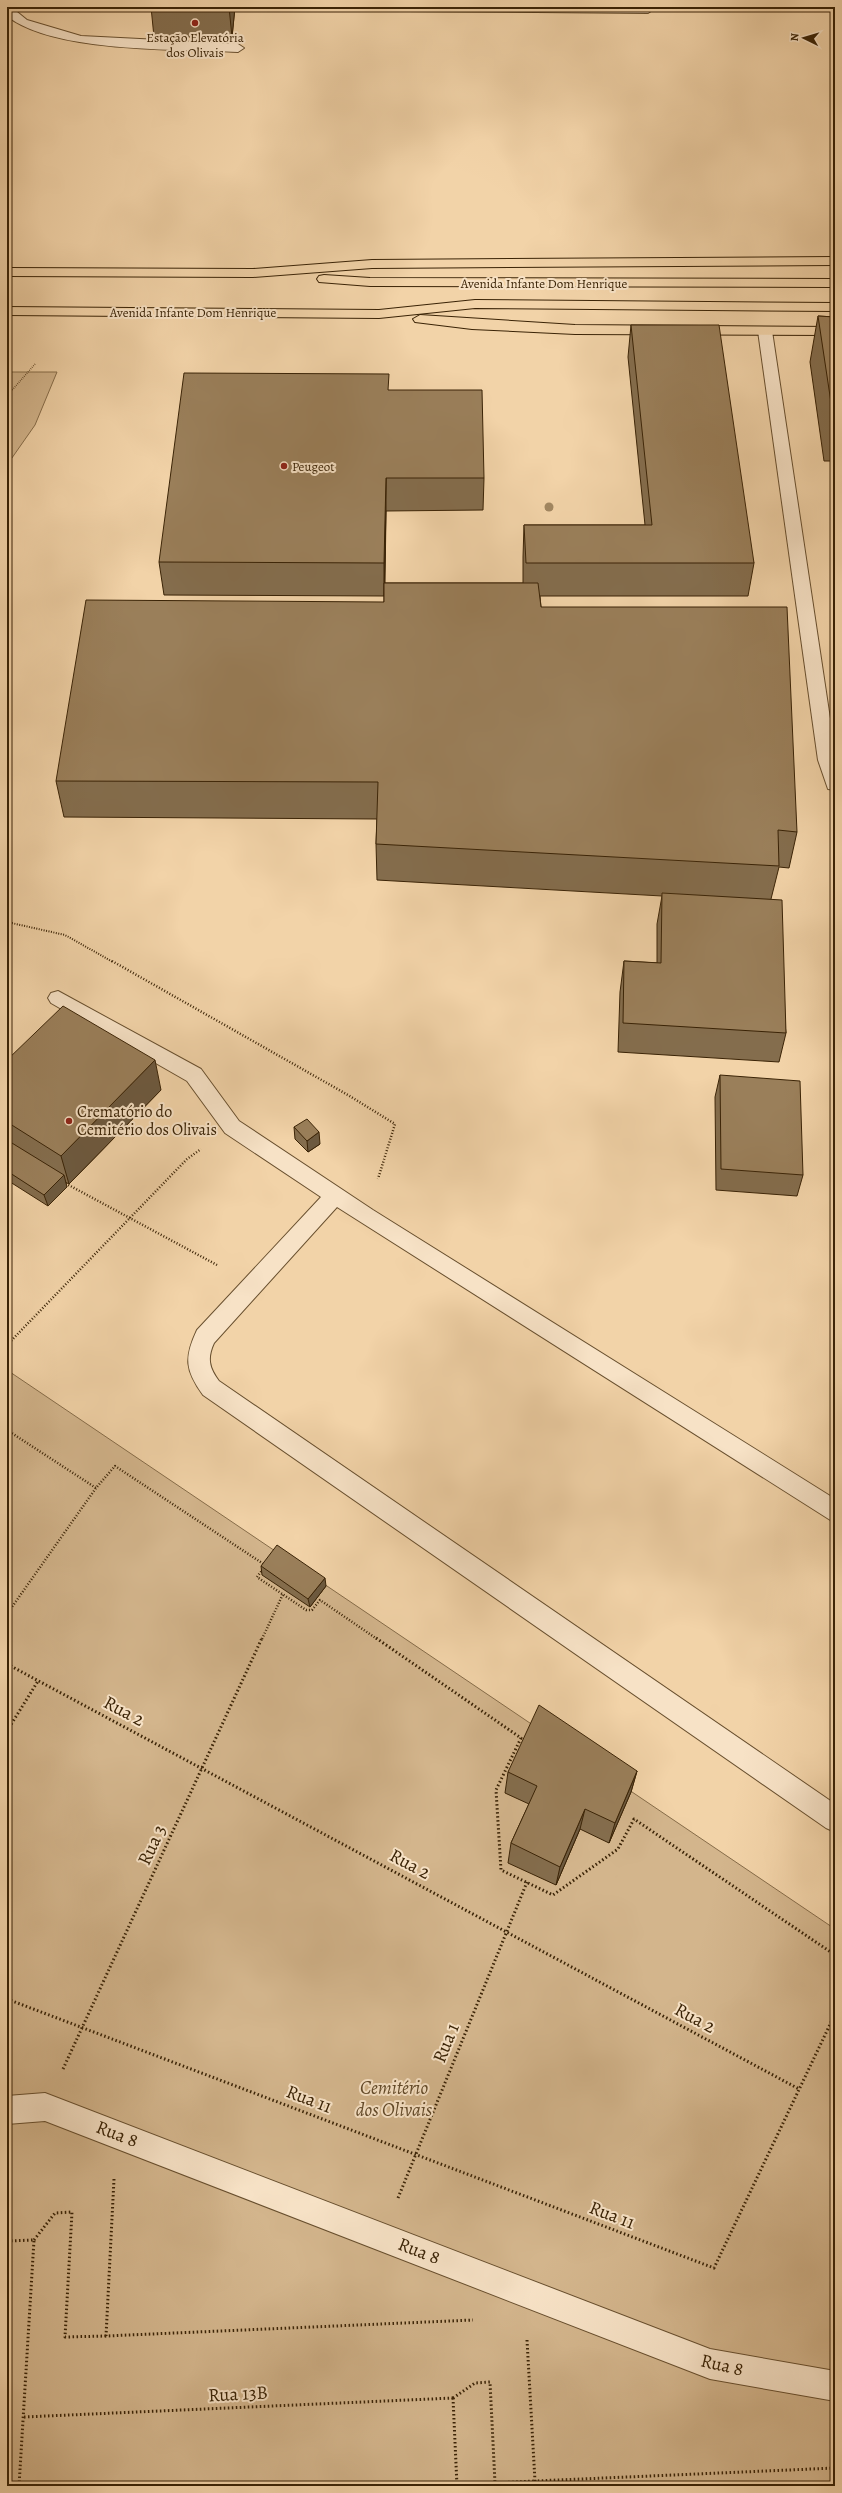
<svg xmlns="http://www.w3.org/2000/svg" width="842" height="2493" viewBox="0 0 842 2493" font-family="Alegreya,serif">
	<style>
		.green { fill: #d3b58c; stroke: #866c49 }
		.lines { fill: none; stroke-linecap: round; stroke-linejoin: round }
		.service-casing { stroke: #684f2e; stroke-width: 2 }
		.minor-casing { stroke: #684f2e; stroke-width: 2 }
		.trunk-casing { stroke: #3a2306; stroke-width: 2 }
		.path-far3 { stroke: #3a2306; stroke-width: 1.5; stroke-dasharray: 0.5 1.5; stroke-linecap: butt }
		.path-far2 { stroke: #3a2306; stroke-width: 2; stroke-dasharray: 1 1.5; stroke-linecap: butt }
		.path-far1 { stroke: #3a2306; stroke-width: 2.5; stroke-dasharray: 1 2; stroke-linecap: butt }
		.path { stroke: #3a2306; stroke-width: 3; stroke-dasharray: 1.5 2.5; stroke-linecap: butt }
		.service { fill: #f7e2c6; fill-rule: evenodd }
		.minor { fill: #f7e2c6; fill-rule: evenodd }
		.trunk { fill: #f2d3a8; fill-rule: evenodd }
		.tree { fill: #a28762 }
		.wall { fill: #846d4d; stroke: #3a2306 }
		.shaded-wall { fill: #6c593f; stroke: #3a2306 }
		.building { fill: #9a7f5a; stroke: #3a2306 }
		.poi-dot { fill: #8f2418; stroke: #f7e2c6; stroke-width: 1.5 }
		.labels { text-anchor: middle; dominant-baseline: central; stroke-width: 4; stroke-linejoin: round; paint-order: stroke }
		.far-poi-label { font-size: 13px; fill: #3a2306; stroke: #f7e2c6 }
		.far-street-label { font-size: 13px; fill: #3a2306; stroke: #f7e2c6 }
		.poi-label { font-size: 16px; fill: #3a2306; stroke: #f7e2c6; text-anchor: start }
		.near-street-label { font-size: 19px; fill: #3a2306; stroke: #f7e2c6 }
		.near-park-label { font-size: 19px; font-style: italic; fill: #604828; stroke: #f7e2c6 }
	</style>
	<rect width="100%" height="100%" fill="#f2d3a8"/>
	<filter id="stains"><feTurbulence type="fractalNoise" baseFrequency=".005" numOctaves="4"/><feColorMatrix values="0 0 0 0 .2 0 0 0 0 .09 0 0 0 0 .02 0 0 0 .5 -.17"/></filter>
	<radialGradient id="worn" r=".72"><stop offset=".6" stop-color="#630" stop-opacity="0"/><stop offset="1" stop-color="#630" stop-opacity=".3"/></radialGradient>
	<!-- green -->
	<g class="green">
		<polygon points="7,372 57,372 35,425 7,465"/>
		<polygon points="7,1370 835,1929 835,2486 7,2486"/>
	</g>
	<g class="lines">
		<!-- service casing -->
		<g class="service-casing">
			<g id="service">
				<path d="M7,7h4l16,13 54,16 157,8 6,4 -6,4c-60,-3 -185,1 -231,-36z"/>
				<polygon points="401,7 653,7 654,9 648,13 407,11"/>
				<path d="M58,991l143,78 38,52 134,89 462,289v24l-498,-316 -123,136c-7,15 -5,25 5,38l616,423v28l-9,-4 -623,-433c-18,-25 -19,-37 -6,-65l124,-133 -96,-64 -38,-52 -136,-78 -3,-5 3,-5z"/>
				<polygon points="45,2093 710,2349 835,2371 835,2401 710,2379 45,2121 7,2124 7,2096"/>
			</g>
		</g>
		<!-- minor casing -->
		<g class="minor-casing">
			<polygon id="minor" points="765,327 772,331 835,752 835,790 828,789 818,760 758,331"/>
		</g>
		<!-- trunk casing -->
		<g class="trunk-casing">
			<g id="trunk">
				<polygon points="835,257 835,265 372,268 253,277 7,276 7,268 253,269 372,260"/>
				<polygon points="324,275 370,278 835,279 835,287 370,286 319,282 317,279 319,276"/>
				<polygon points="475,300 835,303 835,311 475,308 379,318 7,315 7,307 379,310"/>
				<polygon points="420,315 575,325 835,327 835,335 575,334 472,329 415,322 413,319"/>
			</g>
		</g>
		<!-- path-far3 -->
		<g class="path-far3">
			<polyline points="680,10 835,11"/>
			<polyline points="7,396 35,364"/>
		</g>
		<!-- path-far2 -->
		<polyline class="path-far2" points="7,922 65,935 113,962"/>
		<!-- path-far1 -->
		<g class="path-far1">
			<polyline points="112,961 348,1095 395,1124 378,1179"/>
			<polyline points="63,1182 217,1265"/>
			<polyline points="7,1345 187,1159 201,1149"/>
			<polyline points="7,1430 96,1488"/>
			<polyline points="263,1569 257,1577 306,1610 312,1610 320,1600 377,1639"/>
			<polyline points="7,1614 96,1488 115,1466 265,1565"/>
			<polyline points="262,1639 283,1594"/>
		</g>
		<!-- path -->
		<g class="path">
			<polyline points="376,1638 521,1738 496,1790 501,1870 553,1895 618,1849 634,1819 835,1955"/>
			<polyline points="7,1664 799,2089"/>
			<polyline points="7,1731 38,1681"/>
			<polyline points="7,1999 714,2268 835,2014"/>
			<polyline points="63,2069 262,1638"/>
			<polyline points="114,2179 106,2336 473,2320"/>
			<polyline points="398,2198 527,1882"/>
			<polyline points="34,2240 55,2213 72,2212 65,2337 106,2336"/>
			<polyline points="7,2241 34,2240"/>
			<polyline points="527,2340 535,2481 835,2468"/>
			<polyline points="453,2398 475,2383 490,2382 495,2483 535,2481"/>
			<polyline points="453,2398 457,2486"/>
			<polyline points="24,2417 453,2398"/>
			<polyline points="19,2486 34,2240"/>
		</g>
		<!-- service -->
		<use href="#service" class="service"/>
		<!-- minor -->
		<use href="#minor" class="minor"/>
		<!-- trunk -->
		<use href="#trunk" class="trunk"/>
	</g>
	<!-- trees -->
	<circle class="tree" cx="549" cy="507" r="4.5"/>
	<!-- wall -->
	<g class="wall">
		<polygon points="151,7 235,7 232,37 154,37"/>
		<polygon points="818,316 835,317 835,461 824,461 810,362"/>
		<polygon points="631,325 754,563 748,596 540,596 541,607 797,832 789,868 779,867 771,899 786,1033 779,1062 618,1052 620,992 624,961 657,963 657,924 662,896 377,880 376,844 377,819 64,817 56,781 384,602 384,596 164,595 159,562 389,390 484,478 483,510 386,511 385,583 523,583 523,557 524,525 645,525 628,357"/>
		<polygon points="7,1060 161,1090 69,1184 65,1182 67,1187 48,1206 7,1180"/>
		<polygon points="720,1075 803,1175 797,1196 716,1190 715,1097"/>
		<polygon points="294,1127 320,1144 308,1152 295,1139"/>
		<polygon points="261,1566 326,1586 310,1607 262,1575"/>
		<polygon points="637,1771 631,1792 609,1843 580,1829 556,1885 508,1863 511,1843 529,1804 505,1793 508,1772"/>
	</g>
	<!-- shaded-wall -->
	<g class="shaded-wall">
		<polygon points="229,7 235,7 232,37"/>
		<polygon points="386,478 386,511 384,596 384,563"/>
		<polygon points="155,1060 161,1090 69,1184 61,1156"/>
		<polygon points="319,1132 320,1144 308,1152 307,1141"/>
		<polygon points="64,1175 67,1187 48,1206 44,1195"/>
		<polygon points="325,1578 326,1586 310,1607 308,1599"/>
		<polygon points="637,1771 631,1792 609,1843 615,1823"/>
		<polygon points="585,1809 580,1829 556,1885 560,1867"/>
	</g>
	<!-- building -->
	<g class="building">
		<polygon points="818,316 835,317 835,416 833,416"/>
		<polygon points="631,325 719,325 754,563 526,563 524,525 652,525"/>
		<polygon points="184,373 389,374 388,390 482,390 484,478 386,478 384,563 159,562"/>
		<polygon points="384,583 538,583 541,607 787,607 797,832 778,830 779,866 376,844 378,782 56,781 86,600 384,602"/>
		<polygon points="662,893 782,900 786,1033 623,1023 624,961 661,963"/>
		<polygon points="63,1006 155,1060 61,1156 7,1122 7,1060"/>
		<polygon points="720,1075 800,1081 803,1175 721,1169"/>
		<polygon points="307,1119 319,1132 307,1141 294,1127"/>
		<polygon points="7,1140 64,1175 44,1195 7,1171"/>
		<polygon points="277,1545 325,1578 308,1599 261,1566"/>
		<polygon points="539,1705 637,1771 615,1823 585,1809 560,1867 511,1843 537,1786 508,1772"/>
	</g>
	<!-- markers -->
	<g class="poi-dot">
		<circle cx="195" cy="23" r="4"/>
		<circle cx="284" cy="466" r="4"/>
		<circle cx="69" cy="1121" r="4"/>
	</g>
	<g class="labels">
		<!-- far-poi labels -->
		<g class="far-poi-label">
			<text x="195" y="37">Estação Elevatória<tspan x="195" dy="15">dos Olivais</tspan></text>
			<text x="292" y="466" text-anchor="start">Peugeot</text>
		</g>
		<!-- far-street labels -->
		<g class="far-street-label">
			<text x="544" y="283">Avenida Infante Dom Henrique</text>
			<text x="193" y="312">Avenida Infante Dom Henrique</text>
		</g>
		<!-- poi labels -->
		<g class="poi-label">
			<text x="77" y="1112">Crematório do<tspan x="77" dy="18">Cemitério dos Olivais</tspan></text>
		</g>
		<!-- near-street labels -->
		<g class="near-street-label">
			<text transform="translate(124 1711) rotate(28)">Rua 2</text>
			<text transform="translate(152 1845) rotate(-65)">Rua 3</text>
			<text transform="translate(410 1864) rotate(28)">Rua 2</text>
			<text transform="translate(695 2018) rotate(28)">Rua 2</text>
			<text transform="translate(446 2043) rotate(-68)">Rua 1</text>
			<text transform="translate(309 2099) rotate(21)">Rua 11</text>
			<text transform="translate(117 2134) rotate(21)">Rua 8</text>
			<text transform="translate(612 2215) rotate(21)">Rua 11</text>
			<text transform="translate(419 2251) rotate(21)">Rua 8</text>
			<text transform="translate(722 2365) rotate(13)">Rua 8</text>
			<text transform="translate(238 2394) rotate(-3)">Rua 13B</text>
		</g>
		<!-- near-park labels -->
		<g class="near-park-label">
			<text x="394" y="2088">Cemitério<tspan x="394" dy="22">dos Olivais</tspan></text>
		</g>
	</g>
	<!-- margin -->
	<rect width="842" height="2493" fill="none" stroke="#f2d3a8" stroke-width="24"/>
	<rect x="8" y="8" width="826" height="2477" fill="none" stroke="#3a2306" stroke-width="2"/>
	<rect x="12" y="12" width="818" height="2469" fill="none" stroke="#3a2306"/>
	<!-- north arrow -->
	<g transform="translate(804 38) rotate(275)" stroke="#f7e2c6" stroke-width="3" paint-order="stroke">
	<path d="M0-3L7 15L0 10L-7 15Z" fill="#3a2306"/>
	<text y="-6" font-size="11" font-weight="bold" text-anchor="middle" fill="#3a2306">N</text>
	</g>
	<rect width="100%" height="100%" filter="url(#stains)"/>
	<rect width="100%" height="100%" fill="url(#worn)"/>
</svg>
